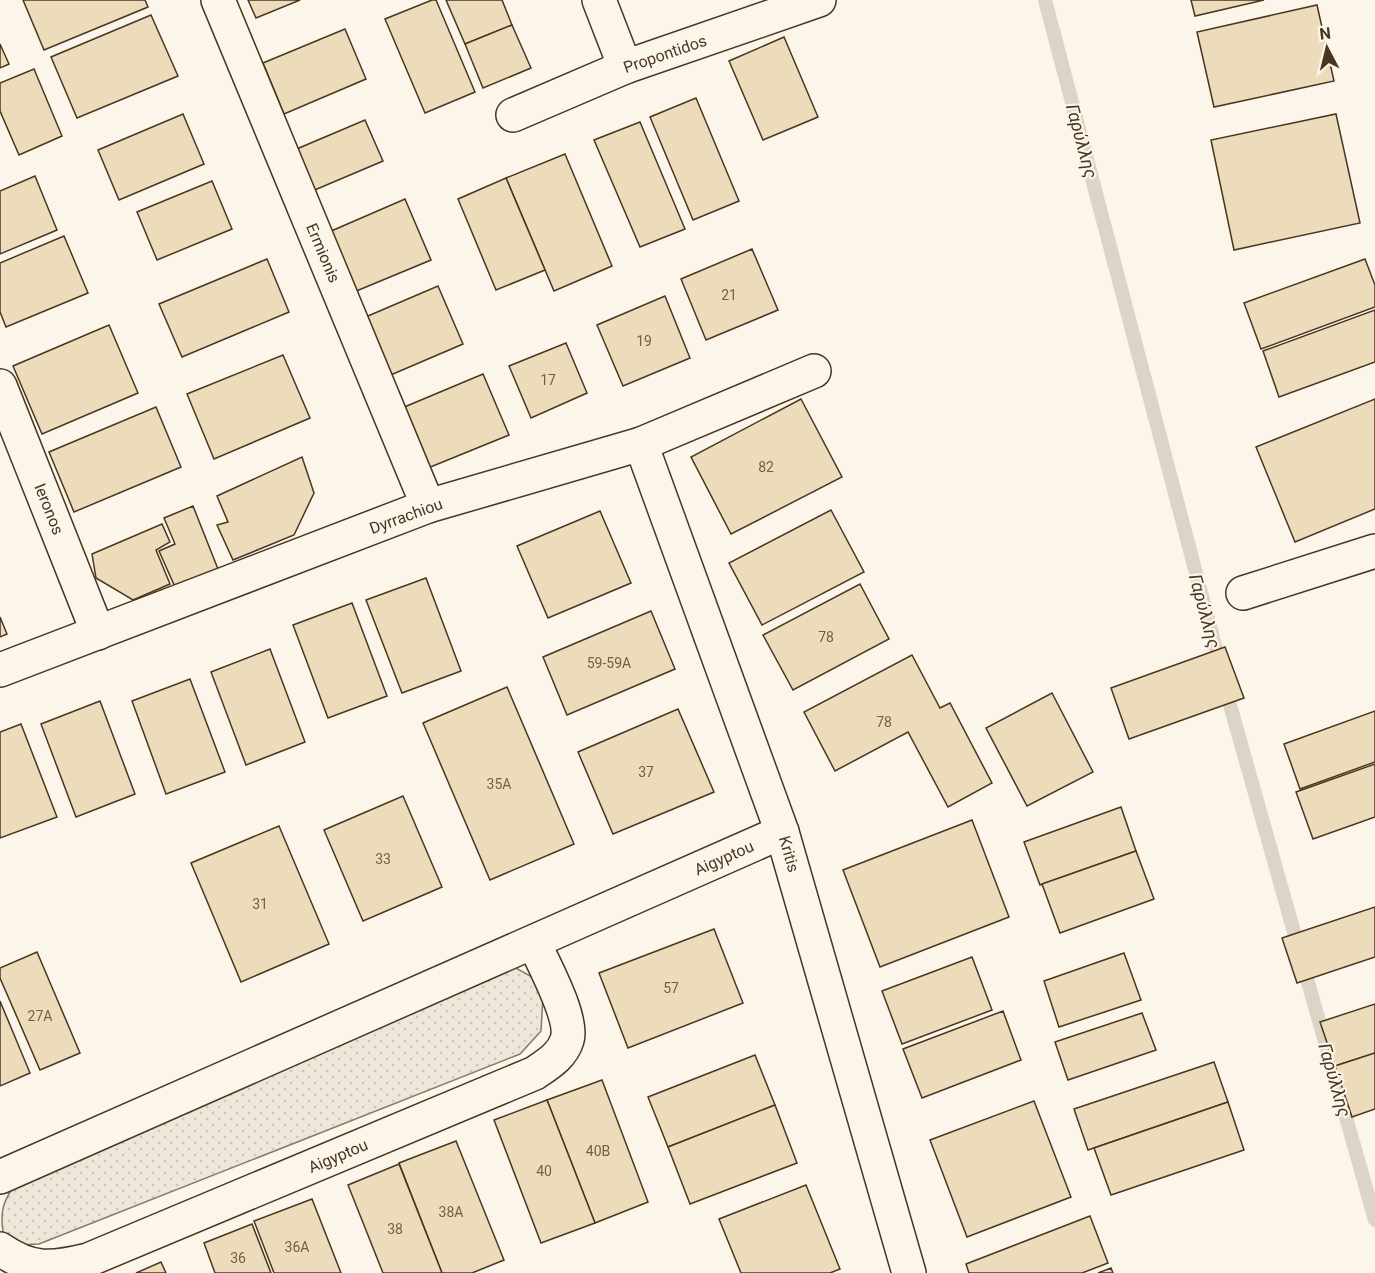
<svg xmlns="http://www.w3.org/2000/svg" width="1375" height="1273" viewBox="0 0 1375 1273" font-family="Roboto,sans-serif">
	<style>
		.grass { fill: url(#grass-dots); stroke: #887966; stroke-width: 1.5 }
		.lines { fill: none; stroke-linecap: round; stroke-linejoin: round }
		.stream { stroke: #dcd4c6; stroke-width: 14 }
		.building { fill: #ecdcbc; stroke: #4a3520; stroke-width: 1.5 }
		.minor-casing { stroke: #4a3520; stroke-width: 36 }
		.minor { stroke: #fbf6e9; stroke-width: 33 }
		.labels { text-anchor: middle; dominant-baseline: central; stroke-width: 4.5; stroke-linejoin: round; paint-order: stroke }
		.number-label { font-size: 14px; fill: #725f47 }
		.street-label { font-size: 16px; fill: #4a3520; stroke: #fbf6e9 }
		.water-label { font-size: 18px; font-style: italic; fill: #4a3520; stroke: #fbf6e9 }
	</style>
	<defs>
		<pattern id="grass-dots" width="8" height="8" patternUnits="userSpaceOnUse" patternTransform="scale(1.5)"><rect width="8" height="8" fill="#ede6d9"/><path d="M2 2h.1M6 6h.1" fill="none" stroke="#cdc6ba" stroke-width="1.8" stroke-linecap="round"/></pattern>
	</defs>
	<rect width="100%" height="100%" fill="#fbf6e9"/>
	<!-- grass -->
	<path class="grass" d="M505,962l27,15 11,19 -2,35 -21,23 -481,190 -20,1 -16,-13c-3,-21 0,-30 12,-48z"/>
	<g class="lines">
		<!-- stream -->
		<g class="stream">
			<polyline points="1045,0 1221,668"/>
			<polyline points="1225,687 1375,1220"/>
		</g>
	</g>
	<!-- building -->
	<g class="building">
		<polygon points="23,0 145,0 148,7 44,50"/>
		<polygon points="248,0 300,0 256,18"/>
		<polygon points="432,0 436,0 475,92 425,113 385,19"/>
		<polygon points="446,0 502,0 512,25 465,44"/>
		<polygon points="1191,0 1264,0 1195,16"/>
		<polygon points="1317,5 1334,81 1214,107 1197,32"/>
		<polygon points="151,15 178,76 77,118 51,57"/>
		<polygon points="512,25 531,68 483,88 465,44"/>
		<polygon points="345,29 366,79 284,114 263,63"/>
		<polygon points="784,37 818,117 763,140 729,61"/>
		<polygon points="0,44 9,64 0,68"/>
		<polygon points="34,69 62,136 19,155 0,111 0,83"/>
		<polygon points="696,98 739,201 693,220 650,117"/>
		<polygon points="183,114 204,164 119,200 98,150"/>
		<polygon points="1336,114 1360,223 1234,250 1211,140"/>
		<polygon points="365,120 383,161 310,192 292,151"/>
		<polygon points="640,122 685,229 640,247 594,140"/>
		<polygon points="565,154 612,266 554,291 506,178"/>
		<polygon points="35,176 57,230 0,254 0,191"/>
		<polygon points="506,178 545,270 496,290 458,199"/>
		<polygon points="212,181 232,229 157,260 137,212"/>
		<polygon points="405,199 431,260 354,292 329,232"/>
		<polygon points="64,236 88,293 6,327 0,312 0,263"/>
		<polygon points="752,249 778,310 706,340 681,279"/>
		<polygon points="267,259 289,312 182,357 159,304"/>
		<polygon points="1365,259 1375,285 1375,307 1261,349 1244,303"/>
		<polygon points="438,286 463,344 386,377 361,319"/>
		<polygon points="665,296 690,358 623,386 597,325"/>
		<polygon points="1375,310 1375,362 1279,397 1263,351"/>
		<polygon points="109,325 138,393 42,434 13,366"/>
		<polygon points="566,343 587,393 531,418 509,366"/>
		<polygon points="283,355 310,418 214,459 187,394"/>
		<polygon points="483,374 509,435 428,468 402,408"/>
		<polygon points="801,399 842,477 731,534 691,457"/>
		<polygon points="1375,399 1375,509 1295,542 1256,447"/>
		<polygon points="156,407 181,467 74,512 49,452"/>
		<polygon points="302,457 314,493 294,535 233,560 217,525 228,522 217,496"/>
		<polygon points="193,506 218,569 175,587 159,551 175,544 164,518"/>
		<polygon points="831,510 864,572 762,625 729,563"/>
		<polygon points="600,511 631,583 548,618 517,546"/>
		<polygon points="162,524 170,542 156,550 170,584 133,600 96,578 92,554"/>
		<polygon points="426,578 461,671 402,693 366,600"/>
		<polygon points="860,584 889,639 793,690 763,635"/>
		<polygon points="352,603 387,696 328,718 293,625"/>
		<polygon points="651,611 675,669 567,715 543,657"/>
		<polygon points="0,617 7,634 0,637"/>
		<polygon points="1225,647 1244,698 1129,739 1111,688"/>
		<polygon points="270,649 305,742 246,765 211,672"/>
		<polygon points="912,655 940,708 950,703 992,783 948,807 908,732 835,771 804,712"/>
		<polygon points="190,679 225,772 166,794 132,701"/>
		<polygon points="507,687 574,844 490,880 423,723"/>
		<polygon points="1052,693 1093,772 1027,806 986,728"/>
		<polygon points="100,701 135,794 76,817 41,724"/>
		<polygon points="678,709 714,792 613,834 578,752"/>
		<polygon points="1375,711 1375,762 1300,789 1284,744"/>
		<polygon points="21,724 57,817 0,838 0,732"/>
		<polygon points="1375,764 1375,817 1313,839 1296,792"/>
		<polygon points="403,796 442,887 363,921 324,830"/>
		<polygon points="1121,807 1136,851 1040,885 1024,842"/>
		<polygon points="972,820 1009,917 880,967 843,870"/>
		<polygon points="279,826 329,944 241,982 191,863"/>
		<polygon points="1136,851 1154,899 1060,933 1042,884"/>
		<polygon points="1375,907 1375,957 1297,983 1282,938"/>
		<polygon points="714,929 743,1003 628,1048 599,973"/>
		<polygon points="37,952 80,1053 40,1070 0,978 0,968"/>
		<polygon points="1124,953 1141,1000 1059,1027 1044,981"/>
		<polygon points="972,957 992,1010 902,1044 882,991"/>
		<polygon points="0,1001 30,1073 0,1086"/>
		<polygon points="1375,1004 1375,1053 1335,1066 1320,1022"/>
		<polygon points="1003,1011 1021,1060 922,1098 903,1049"/>
		<polygon points="1142,1013 1156,1050 1068,1080 1055,1042"/>
		<polygon points="1375,1053 1375,1109 1352,1117 1335,1066"/>
		<polygon points="755,1055 775,1105 668,1147 648,1097"/>
		<polygon points="1214,1062 1228,1102 1088,1150 1074,1109"/>
		<polygon points="602,1080 648,1202 595,1223 547,1100"/>
		<polygon points="547,1100 595,1223 541,1243 494,1120"/>
		<polygon points="1034,1101 1071,1197 967,1237 930,1140"/>
		<polygon points="1228,1102 1244,1150 1111,1195 1094,1148"/>
		<polygon points="775,1105 797,1163 690,1204 668,1147"/>
		<polygon points="456,1141 504,1260 472,1273 442,1273 399,1163"/>
		<polygon points="399,1164 442,1273 383,1273 348,1185"/>
		<polygon points="806,1185 840,1269 830,1273 741,1273 719,1219"/>
		<polygon points="312,1199 341,1273 274,1273 254,1221"/>
		<polygon points="1090,1216 1108,1263 1082,1273 969,1273 966,1264"/>
		<polygon points="252,1224 271,1273 215,1273 204,1243"/>
		<polygon points="161,1262 166,1273 136,1273"/>
		<polygon points="1111,1268 1113,1273 1098,1273"/>
	</g>
	<g class="lines">
		<!-- minor casing -->
		<g class="minor-casing">
			<g id="minor">
				<polyline points="218,0 428,506"/>
				<polyline points="599,0 625,67"/>
				<polyline points="513,115 625,67 819,0"/>
				<polyline points="0,386 98,633"/>
				<polyline points="641,444 782,832 909,1273"/>
				<polyline points="1243,593 1375,551"/>
				<polyline points="0,670 428,506 641,444 814,371"/>
				<polyline points="0,1177 782,832"/>
				<path d="M0,1249c32,22 51,20 88,11l447,-187c13,-9 27,-17 32,-33 7,-21 -24,-77 -33,-97"/>
			</g>
		</g>
		<!-- minor -->
		<use href="#minor" class="minor"/>
	</g>
	<g class="labels">
		<!-- number labels -->
		<g class="number-label">
			<text x="729" y="295">21</text>
			<text x="644" y="341">19</text>
			<text x="548" y="380">17</text>
			<text x="766" y="467">82</text>
			<text x="826" y="637">78</text>
			<text x="609" y="663">59-59A</text>
			<text x="884" y="722">78</text>
			<text x="646" y="772">37</text>
			<text x="499" y="784">35A</text>
			<text x="383" y="859">33</text>
			<text x="260" y="904">31</text>
			<text x="671" y="988">57</text>
			<text x="40" y="1016">27A</text>
			<text x="598" y="1151">40B</text>
			<text x="544" y="1171">40</text>
			<text x="451" y="1212">38A</text>
			<text x="395" y="1229">38</text>
			<text x="297" y="1247">36A</text>
			<text x="238" y="1258">36</text>
		</g>
		<!-- street labels -->
		<g class="street-label">
			<text transform="translate(665 54) rotate(-19)">Propontidos</text>
			<text transform="translate(323 253) rotate(67)">Ermionis</text>
			<text transform="translate(49 509) rotate(68)">Ieronos</text>
			<text transform="translate(406 516) rotate(-20)">Dyrrachiou</text>
			<text transform="translate(789 854) rotate(74)">Kritis</text>
			<text transform="translate(724 858) rotate(-24)">Aigyptou</text>
			<text transform="translate(338 1156) rotate(-23)">Aigyptou</text>
		</g>
		<!-- water labels -->
		<g class="water-label">
			<text transform="translate(1082 141) rotate(75)">Γαρύλλης</text>
			<text transform="translate(1205 611) rotate(75)">Γαρύλλης</text>
			<text transform="translate(1335 1080) rotate(74)">Γαρύλλης</text>
		</g>
	</g>
	<!-- north arrow -->
	<g transform="translate(1327 48) rotate(353)" stroke="#fbf6e9" stroke-width="4.5" paint-order="stroke">
	<path d="M0-4.5L10 22L0 15L-10 22Z" fill="#4a3520"/>
	<text y="-9" font-size="16" font-weight="bold" text-anchor="middle" fill="#4a3520">N</text>
	</g>
</svg>
